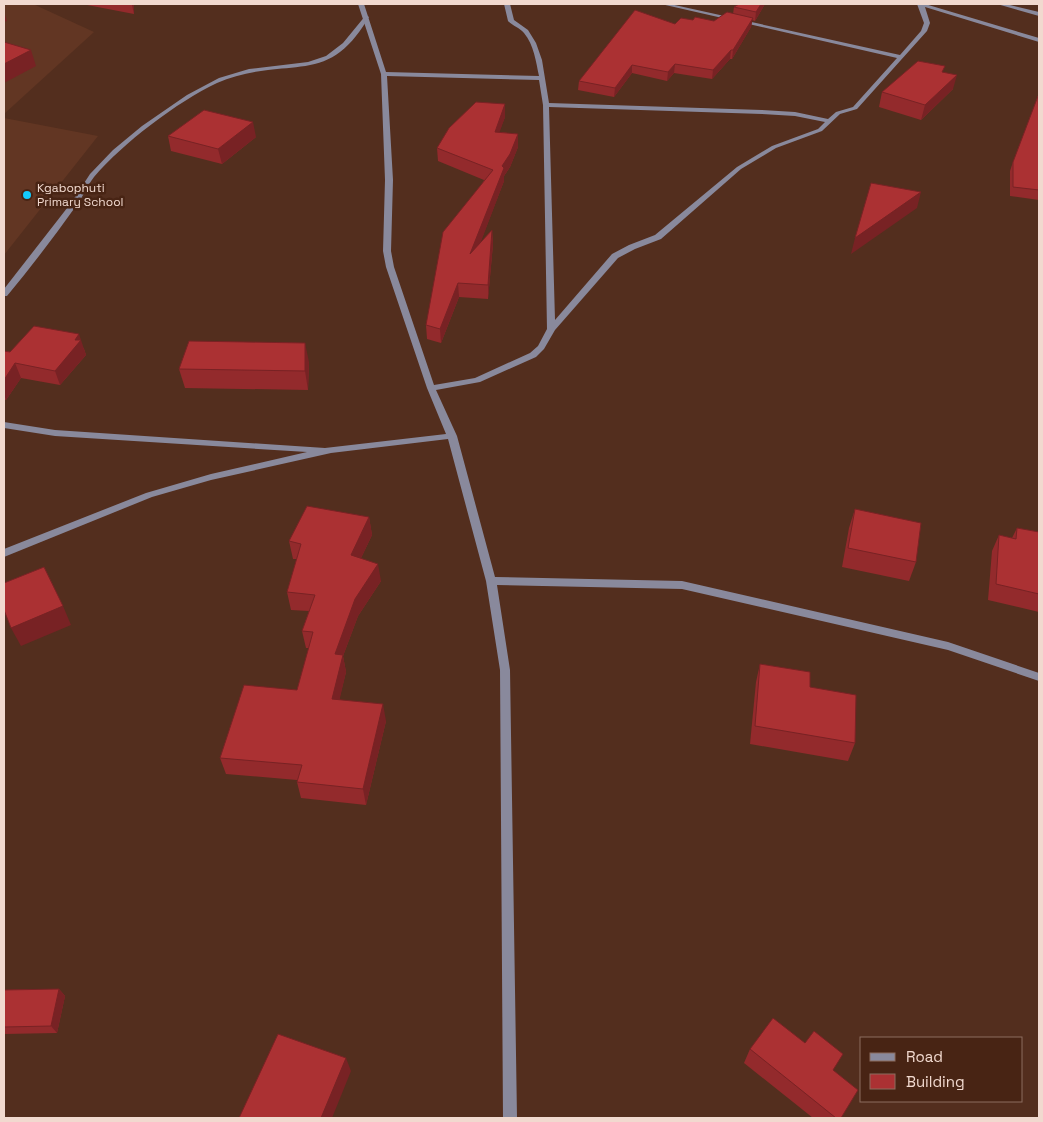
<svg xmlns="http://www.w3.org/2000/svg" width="1043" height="1122" viewBox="0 0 1043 1122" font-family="'Space Grotesk',sans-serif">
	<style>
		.built { fill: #623623 }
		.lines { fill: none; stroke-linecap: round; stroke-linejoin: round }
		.service { fill: #89899c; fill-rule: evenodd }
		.minor { fill: #89899c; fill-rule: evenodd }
		.wall { fill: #932a2c }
		.shaded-wall { fill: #782224 }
		.building { fill: #ab3133; stroke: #782224 }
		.poi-dot { fill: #14cafb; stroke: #482414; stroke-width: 2 }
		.labels { text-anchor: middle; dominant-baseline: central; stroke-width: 5; stroke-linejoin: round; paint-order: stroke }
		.far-poi-label { font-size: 12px; fill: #f1d9cf; stroke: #482414; text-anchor: start }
	</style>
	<rect width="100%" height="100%" fill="#532e1e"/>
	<!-- built -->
	<g class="built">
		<polygon points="4,4 33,4 94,32 4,114"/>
		<polygon points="4,118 98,136 4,255"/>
	</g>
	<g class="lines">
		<!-- service -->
		<g class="service">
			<polygon points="997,4 1006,4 1039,12 1039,16"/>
			<path d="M366,15l3,2c-8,13 -17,26 -29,35 -20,16 -48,15 -72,18 -18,2 -35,6 -51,13 -40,19 -94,60 -123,94 -7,9 -11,20 -18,29 -22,31 -45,61 -69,90h-3v-7l67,-86 19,-29 23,-24 29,-24 45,-31 32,-17 30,-9 59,-7 18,-6 17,-13z"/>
		</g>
		<!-- minor -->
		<path class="minor" d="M358,4h6l22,68 153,4c-3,-14 -5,-31 -15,-43 -4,-5 -11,-7 -16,-12l-4,-17h6l4,16 14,10 8,13 6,17 7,43 213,7 33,2 33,7 8,-7 17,-5 44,-49 -236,-54h9l230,51 21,-24 3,-8 -7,-19h8l114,34v4l-114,-35 5,16 -3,8 -70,78 -17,5 -18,17 -46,17 -35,21 -80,70 -26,10 -17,9 -63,72 -11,19 -8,8 -56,25 -44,8 21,46 38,141 187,4 266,61 91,31v8l-91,-31 -266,-61 -185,-4 13,85 7,448h-14l-3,-448 -14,-89 -38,-142 -117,14 -120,27 -59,17 -148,60v-8l142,-56 65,-19 96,-22 -252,-16 -51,-8v-6l51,8 270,18 121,-14 -19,-46 -41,-121 -3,-16 2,-71 -4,-106zM387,76l152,4 4,25 4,224 -9,17 -8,7 -55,25 -41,7 -40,-118 -3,-16 2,-71zM549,107l213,7 33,2 30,6 -7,7 -46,17 -35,21 -82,68 -26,10 -17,9 -57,66z"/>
	</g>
	<!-- wall -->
	<g class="wall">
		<polygon points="82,4 134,4 134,14"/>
		<polygon points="765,4 755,21 752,20 751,27 732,59 730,59 712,79 674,73 667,81 632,73 614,97 578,90 579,81 675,24 693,20 714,21 733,14 734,7"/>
		<polygon points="944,73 953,89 921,120 879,107 882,92"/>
		<polygon points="505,117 499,132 518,134 518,147 510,167 504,176 504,181 480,243 492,230 493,244 488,299 459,297 441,343 427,339 426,325 484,180 438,161 437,148"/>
		<polygon points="1039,120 1039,200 1010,196 1010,171 1013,162"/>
		<polygon points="168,136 256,137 222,164 171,151"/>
		<polygon points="84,348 84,349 86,355 60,385 21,378 6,400 4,399 4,351 10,352"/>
		<polygon points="309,362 308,390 185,388 179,369"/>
		<polygon points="855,509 916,562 909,581 842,567 849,528"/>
		<polygon points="369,517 372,535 361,558 381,581 358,616 343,656 346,672 339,700 386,721 366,805 301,798 297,782 297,780 226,774 220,758 297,690 309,648 306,648 302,631 309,611 291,610 287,592 297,559 293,559 289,541"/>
		<polygon points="1017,528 1039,532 1039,612 988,600 992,551 999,535 1012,538"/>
		<polygon points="760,664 810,687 855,743 848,761 750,744 756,682"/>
		<polygon points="59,989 65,996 57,1033 4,1034 4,990"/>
		<polygon points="805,1043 833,1070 841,1118 813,1118 744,1063 750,1049"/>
	</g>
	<!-- shaded-wall -->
	<g class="shaded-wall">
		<polygon points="132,4 134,4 134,14 132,5"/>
		<polygon points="761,4 765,4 755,21 756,12"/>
		<polygon points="4,12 7,21 4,22"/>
		<polygon points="753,18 751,27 732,59 733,50"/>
		<polygon points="31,50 36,66 4,83 4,64"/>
		<polygon points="731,50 730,59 712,79 713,70"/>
		<polygon points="675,64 674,73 667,81 668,72"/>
		<polygon points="632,65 632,73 614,97 615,88"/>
		<polygon points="957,75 953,89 921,120 925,105"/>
		<polygon points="505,104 505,117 495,145 495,132"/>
		<polygon points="253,122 256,137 222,164 218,149"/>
		<polygon points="518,134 518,147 510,167 504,176 504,181 471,268 470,254 502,166"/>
		<polygon points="921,192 917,208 851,254 855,238"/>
		<polygon points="492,230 493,244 488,299 488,285"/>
		<polygon points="458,283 459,297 441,343 440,329"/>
		<polygon points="79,334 86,355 60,385 55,371 75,340"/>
		<polygon points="305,343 309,362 308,390 305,371"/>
		<polygon points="15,363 21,378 6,400 4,394 4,380"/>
		<polygon points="369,517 372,535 354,573 351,555"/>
		<polygon points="378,564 381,581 358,616 343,656 346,672 336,715 332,699 335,654 355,599"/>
		<polygon points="63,606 71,625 21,646 11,628"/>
		<polygon points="383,704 386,721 366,805 363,789"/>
		<polygon points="59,989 65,996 57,1033 51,1026"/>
		<polygon points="346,1058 351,1071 332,1118 321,1118"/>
	</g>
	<!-- building -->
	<g class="building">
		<polygon points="739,4 761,4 756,12 734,7"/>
		<polygon points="635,10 675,24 681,18 693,20 695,17 714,21 727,12 753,18 733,50 731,50 713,70 675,64 668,72 632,65 615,88 579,81"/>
		<polygon points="4,42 31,50 4,64"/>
		<polygon points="918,61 945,66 942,72 957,75 925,105 882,92"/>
		<polygon points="1038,96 1039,120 1039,190 1013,187 1013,162"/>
		<polygon points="476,102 505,104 495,132 518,134 510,154 502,166 504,168 470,254 492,230 488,285 458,283 440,329 426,325 443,232 493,170 437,148 449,128"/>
		<polygon points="204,110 253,122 218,149 168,136"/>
		<polygon points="871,183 921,192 855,238"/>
		<polygon points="34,326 79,334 75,340 81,340 55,371 15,363 4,380 4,351 10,352"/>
		<polygon points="189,341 305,343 305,371 179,369"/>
		<polygon points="307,506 369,517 351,555 378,564 355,599 335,654 343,655 332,699 383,704 363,789 297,782 302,765 220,758 244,685 297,690 313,632 302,631 315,595 287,592 301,544 289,541"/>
		<polygon points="855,509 921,523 916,562 848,548"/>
		<polygon points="1017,528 1039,532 1039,594 996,584 999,535 1016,539"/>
		<polygon points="44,567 63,606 11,628 4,610 4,583"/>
		<polygon points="760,664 810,672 810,687 856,695 855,743 755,726"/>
		<polygon points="59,989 51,1026 4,1027 4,990"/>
		<polygon points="773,1018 805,1043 814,1031 843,1054 833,1070 858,1090 841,1118 836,1118 750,1049"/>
		<polygon points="278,1034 346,1058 321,1118 239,1118"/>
	</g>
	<!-- markers -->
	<circle class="poi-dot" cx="27" cy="195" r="5"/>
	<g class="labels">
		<!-- far-poi labels -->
		<g class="far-poi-label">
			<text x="37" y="188">Kgabophuti<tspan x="37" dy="14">Primary School</tspan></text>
		</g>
	</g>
	<!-- border -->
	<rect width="1043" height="1122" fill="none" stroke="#f1d9cf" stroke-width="10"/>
	<!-- legend -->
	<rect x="860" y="1037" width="162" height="65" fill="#482414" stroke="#8c6c5f"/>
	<rect x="870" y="1053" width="25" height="8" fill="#89899c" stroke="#8c6c5f"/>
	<text x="906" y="1062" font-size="15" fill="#f1d9cf">Road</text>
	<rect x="870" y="1074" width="25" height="15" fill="#ab3133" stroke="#8c6c5f"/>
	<text x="906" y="1087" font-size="15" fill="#f1d9cf">Building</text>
</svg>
